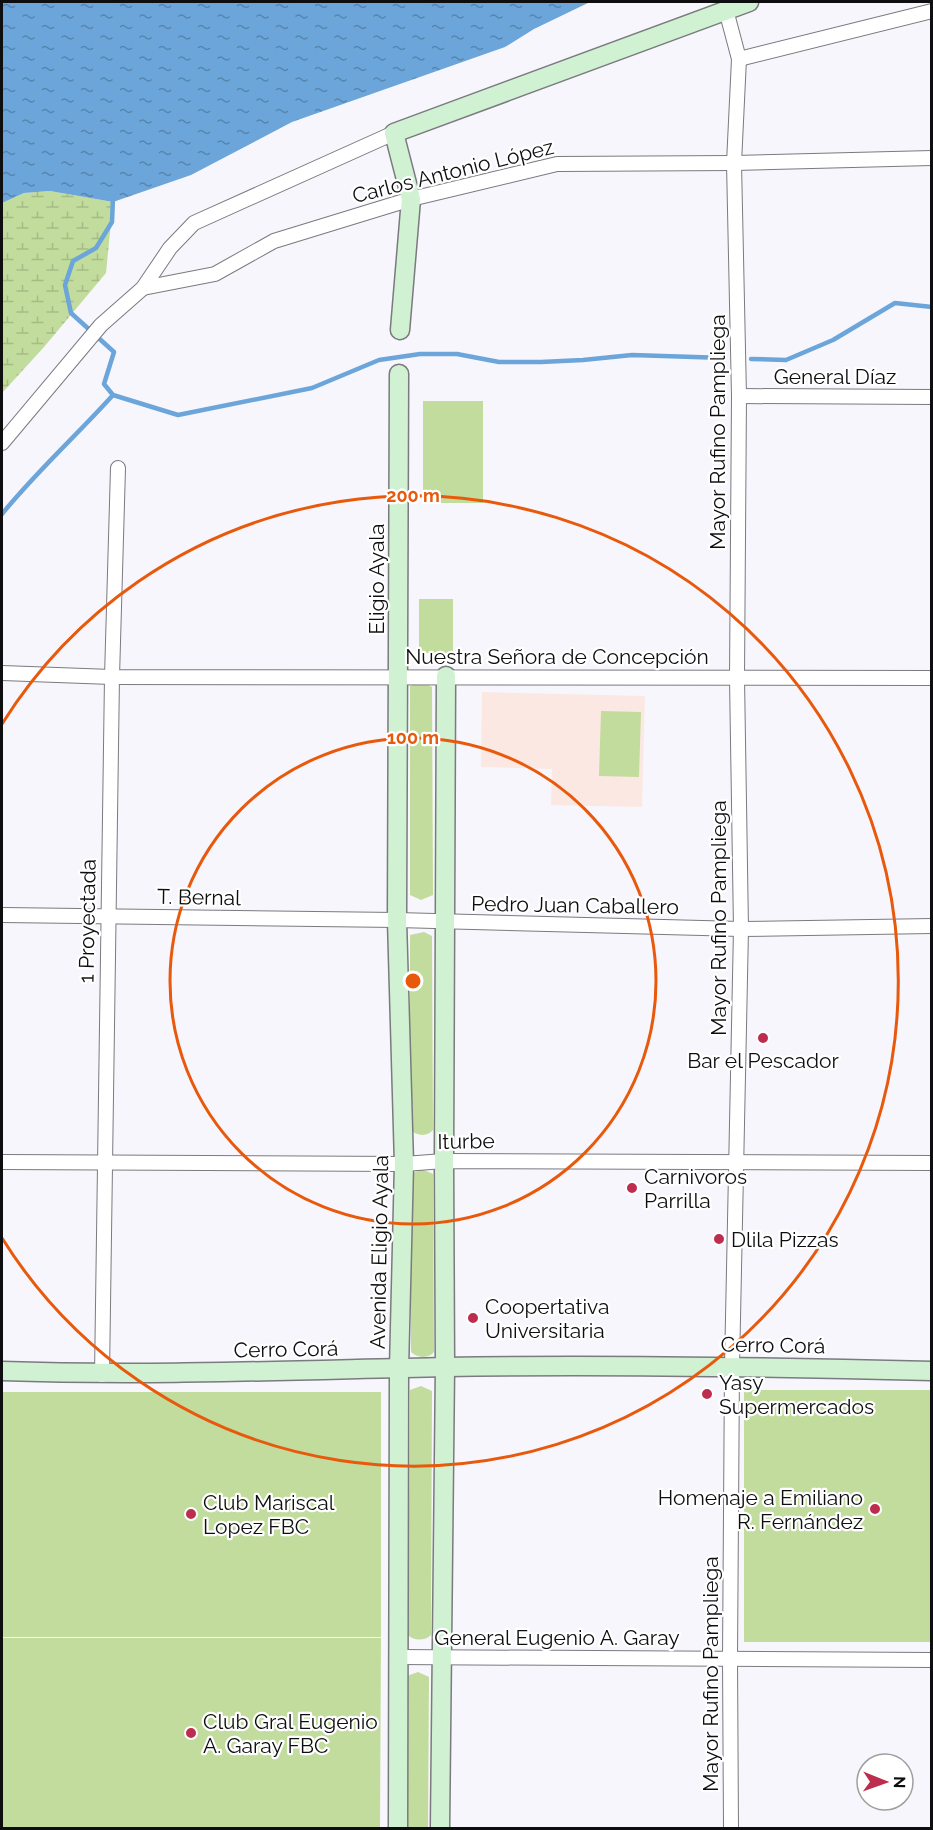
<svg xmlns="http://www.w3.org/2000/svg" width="933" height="1830" viewBox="0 0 933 1830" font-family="Raleway,sans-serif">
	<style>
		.education { fill: #fce8e2 }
		.wetland { fill: url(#wetland-marsh) }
		.park { fill: #c1dc9c }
		.water { fill: url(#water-ripples) }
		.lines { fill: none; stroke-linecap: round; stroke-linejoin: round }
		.stream { stroke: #6ba5d9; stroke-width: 4.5 }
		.street-casing { stroke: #7a7a7f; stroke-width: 16 }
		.secondary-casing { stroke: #7a7a7f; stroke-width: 21 }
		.street { stroke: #fff; stroke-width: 14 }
		.secondary { stroke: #d1f1d3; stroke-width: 18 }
		.ring { fill: none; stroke: #e8590c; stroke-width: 3 }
		.poi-dot { fill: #bd2d4e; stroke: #fff; stroke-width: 2 }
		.labels { text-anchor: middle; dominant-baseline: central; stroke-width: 4.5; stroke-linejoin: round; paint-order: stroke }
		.street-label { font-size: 21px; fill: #0e0e10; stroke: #fff }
		.poi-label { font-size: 21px; fill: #0e0e10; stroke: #fff; text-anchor: start }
		.centre { fill: #e8590c; stroke: #fff; stroke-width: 3 }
		.ring-label { font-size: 18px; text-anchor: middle; font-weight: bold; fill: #e8590c; stroke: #fff; stroke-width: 4.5; stroke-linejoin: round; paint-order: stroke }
	</style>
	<defs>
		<pattern id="wetland-marsh" width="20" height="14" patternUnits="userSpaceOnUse" patternTransform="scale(1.5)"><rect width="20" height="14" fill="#c1dc9c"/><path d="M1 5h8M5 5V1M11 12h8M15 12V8" fill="none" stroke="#a5bc85"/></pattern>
		<pattern id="water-ripples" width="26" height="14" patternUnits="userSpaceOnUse" patternTransform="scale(1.5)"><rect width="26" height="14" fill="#6ba5d9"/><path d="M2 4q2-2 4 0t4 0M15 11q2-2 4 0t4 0" fill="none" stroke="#5685af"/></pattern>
	</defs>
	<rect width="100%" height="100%" fill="#f7f6fc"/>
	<!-- education -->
	<polygon class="education" points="482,692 645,696 642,807 551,805 552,769 481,767"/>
	<!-- wetland -->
	<polygon class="wetland" points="50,191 113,202 106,273 44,347 2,393 2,203 24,193"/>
	<!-- park -->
	<g class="park">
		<rect x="423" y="401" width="60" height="102"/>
		<rect x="419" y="599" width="34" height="54"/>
		<polygon points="421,682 432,687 433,895 421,900 410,895 410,686"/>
		<polygon points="601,711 641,712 639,777 599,776"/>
		<path d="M424,932l8,4 1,194c-6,7 -16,6 -23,0v-195z"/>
		<path d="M422,1169l11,5 1,178c-6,7 -17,6 -23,0v-178z"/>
		<path d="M421,1386l11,5 -1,244c-6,6 -17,6 -23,0l2,-245z"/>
		<rect x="744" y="1390" width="187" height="252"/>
		<rect x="2" y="1392" width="379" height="245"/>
		<polygon points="2,1638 381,1638 380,1828 2,1828"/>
		<polygon points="418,1672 429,1677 428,1828 406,1828 407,1676"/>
	</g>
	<!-- water -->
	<polygon class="water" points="2,2 590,2 534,29 505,47 292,122 191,175 113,202 50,191 24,193 2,203"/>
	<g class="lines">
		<!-- stream -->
		<g class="stream">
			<polyline points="113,198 112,222 96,248 73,261 65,285 71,313 114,352 104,384 113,395 178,415 312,388 379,360 420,354 457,354 499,362 541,362 583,360 632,355 725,358"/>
			<polyline points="751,359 786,360 833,340 895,303 932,307"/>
			<path d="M2,514c34,-42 75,-79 111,-119"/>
		</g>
		<!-- street casing -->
		<g class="street-casing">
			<g id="street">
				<polyline points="726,10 739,59 734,163 739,396 737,678 741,929 732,1367 730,1659 731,1828"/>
				<polyline points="739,59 932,11"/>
				<polyline points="143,288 215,274 274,241 411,199 557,164 734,163 932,158"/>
				<polyline points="739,396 932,397"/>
				<polyline points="2,443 101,325 143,288 170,248 194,223 394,133"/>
				<polyline points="2,673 112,677 932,678"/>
				<polyline points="2,915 397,920 741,929 932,926"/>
				<polyline points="2,1162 404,1164 444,1161 932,1163"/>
				<polyline points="102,1375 112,677 118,468"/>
				<polyline points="398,1657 932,1660"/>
			</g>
		</g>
		<!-- secondary casing -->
		<g class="secondary-casing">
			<g id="secondary">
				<polyline points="400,330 411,199 394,133 749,2"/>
				<path d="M2,1371c148,5 295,-1 443,-4 162,-3 325,0 487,4"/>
				<polyline points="398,1828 399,1369 404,1164 397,920 399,374"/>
				<polyline points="440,1828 445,1367 444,1161 446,676"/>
			</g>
		</g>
		<!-- street -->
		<use href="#street" class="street"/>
		<!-- secondary -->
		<use href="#secondary" class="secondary"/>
	</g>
	<!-- distance rings -->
	<g class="ring">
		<circle cx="413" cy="981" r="243"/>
		<path d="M2 724A485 485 0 1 1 2 1238"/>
	</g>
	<!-- markers -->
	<g class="poi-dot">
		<circle cx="763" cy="1038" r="6"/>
		<circle cx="632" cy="1188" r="6"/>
		<circle cx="719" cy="1239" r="6"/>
		<circle cx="473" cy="1318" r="6"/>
		<circle cx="707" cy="1394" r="6"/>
		<circle cx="875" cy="1509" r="6"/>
		<circle cx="191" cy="1514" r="6"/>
		<circle cx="191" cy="1733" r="6"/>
	</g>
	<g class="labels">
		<!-- street labels -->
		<g class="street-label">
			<text transform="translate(453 171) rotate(-14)">Carlos Antonio López</text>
			<text x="835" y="376">General Díaz</text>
			<text transform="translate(717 432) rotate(-90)">Mayor Rufino Pampliega</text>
			<text transform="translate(376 579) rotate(-90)">Eligio Ayala</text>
			<text x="557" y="656">Nuestra Señora de Concepción</text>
			<text transform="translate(199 897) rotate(1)">T. Bernal</text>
			<text transform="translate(575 905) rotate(1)">Pedro Juan Caballero</text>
			<text transform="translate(718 918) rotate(-90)">Mayor Rufino Pampliega</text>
			<text transform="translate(87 921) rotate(-89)">1 Proyectada</text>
			<text transform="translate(466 1141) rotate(-1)">Iturbe</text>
			<text transform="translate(379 1252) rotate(-89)">Avenida Eligio Ayala</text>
			<text transform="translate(773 1345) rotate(1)">Cerro Corá</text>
			<text transform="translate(286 1349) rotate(-1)">Cerro Corá</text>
			<text x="557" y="1637">General Eugenio A. Garay</text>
			<text transform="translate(710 1674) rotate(-90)">Mayor Rufino Pampliega</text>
		</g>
		<!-- poi labels -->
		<g class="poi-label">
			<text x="763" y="1060" text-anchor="middle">Bar el Pescador</text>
			<text x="644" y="1176">Carnivoros<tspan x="644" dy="24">Parrilla</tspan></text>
			<text x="731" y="1239">Dlila Pizzas</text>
			<text x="485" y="1306">Coopertativa<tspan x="485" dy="24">Universitaria</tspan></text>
			<text x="719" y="1382">Yasy<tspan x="719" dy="24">Supermercados</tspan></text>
			<text x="863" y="1497" text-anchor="end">Homenaje a Emiliano<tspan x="863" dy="24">R. Fernández</tspan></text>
			<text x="203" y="1502">Club Mariscal<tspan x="203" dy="24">Lopez FBC</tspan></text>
			<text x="203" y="1721">Club Gral Eugenio<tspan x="203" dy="24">A. Garay FBC</tspan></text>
		</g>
	</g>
	<circle cx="413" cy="981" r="9" class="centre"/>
	<g class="ring-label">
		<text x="413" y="502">200 m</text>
		<text x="413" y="744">100 m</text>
	</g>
	<!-- border -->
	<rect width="933" height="1830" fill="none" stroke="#0e0e10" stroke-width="6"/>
	<!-- north arrow -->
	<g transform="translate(885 1782) rotate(91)"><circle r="28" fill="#ffffff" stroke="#9f9f9f" stroke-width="1.5"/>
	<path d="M0-4.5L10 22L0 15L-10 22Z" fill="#bd2d4e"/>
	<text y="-9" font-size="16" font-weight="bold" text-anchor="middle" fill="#0e0e10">N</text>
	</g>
</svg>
